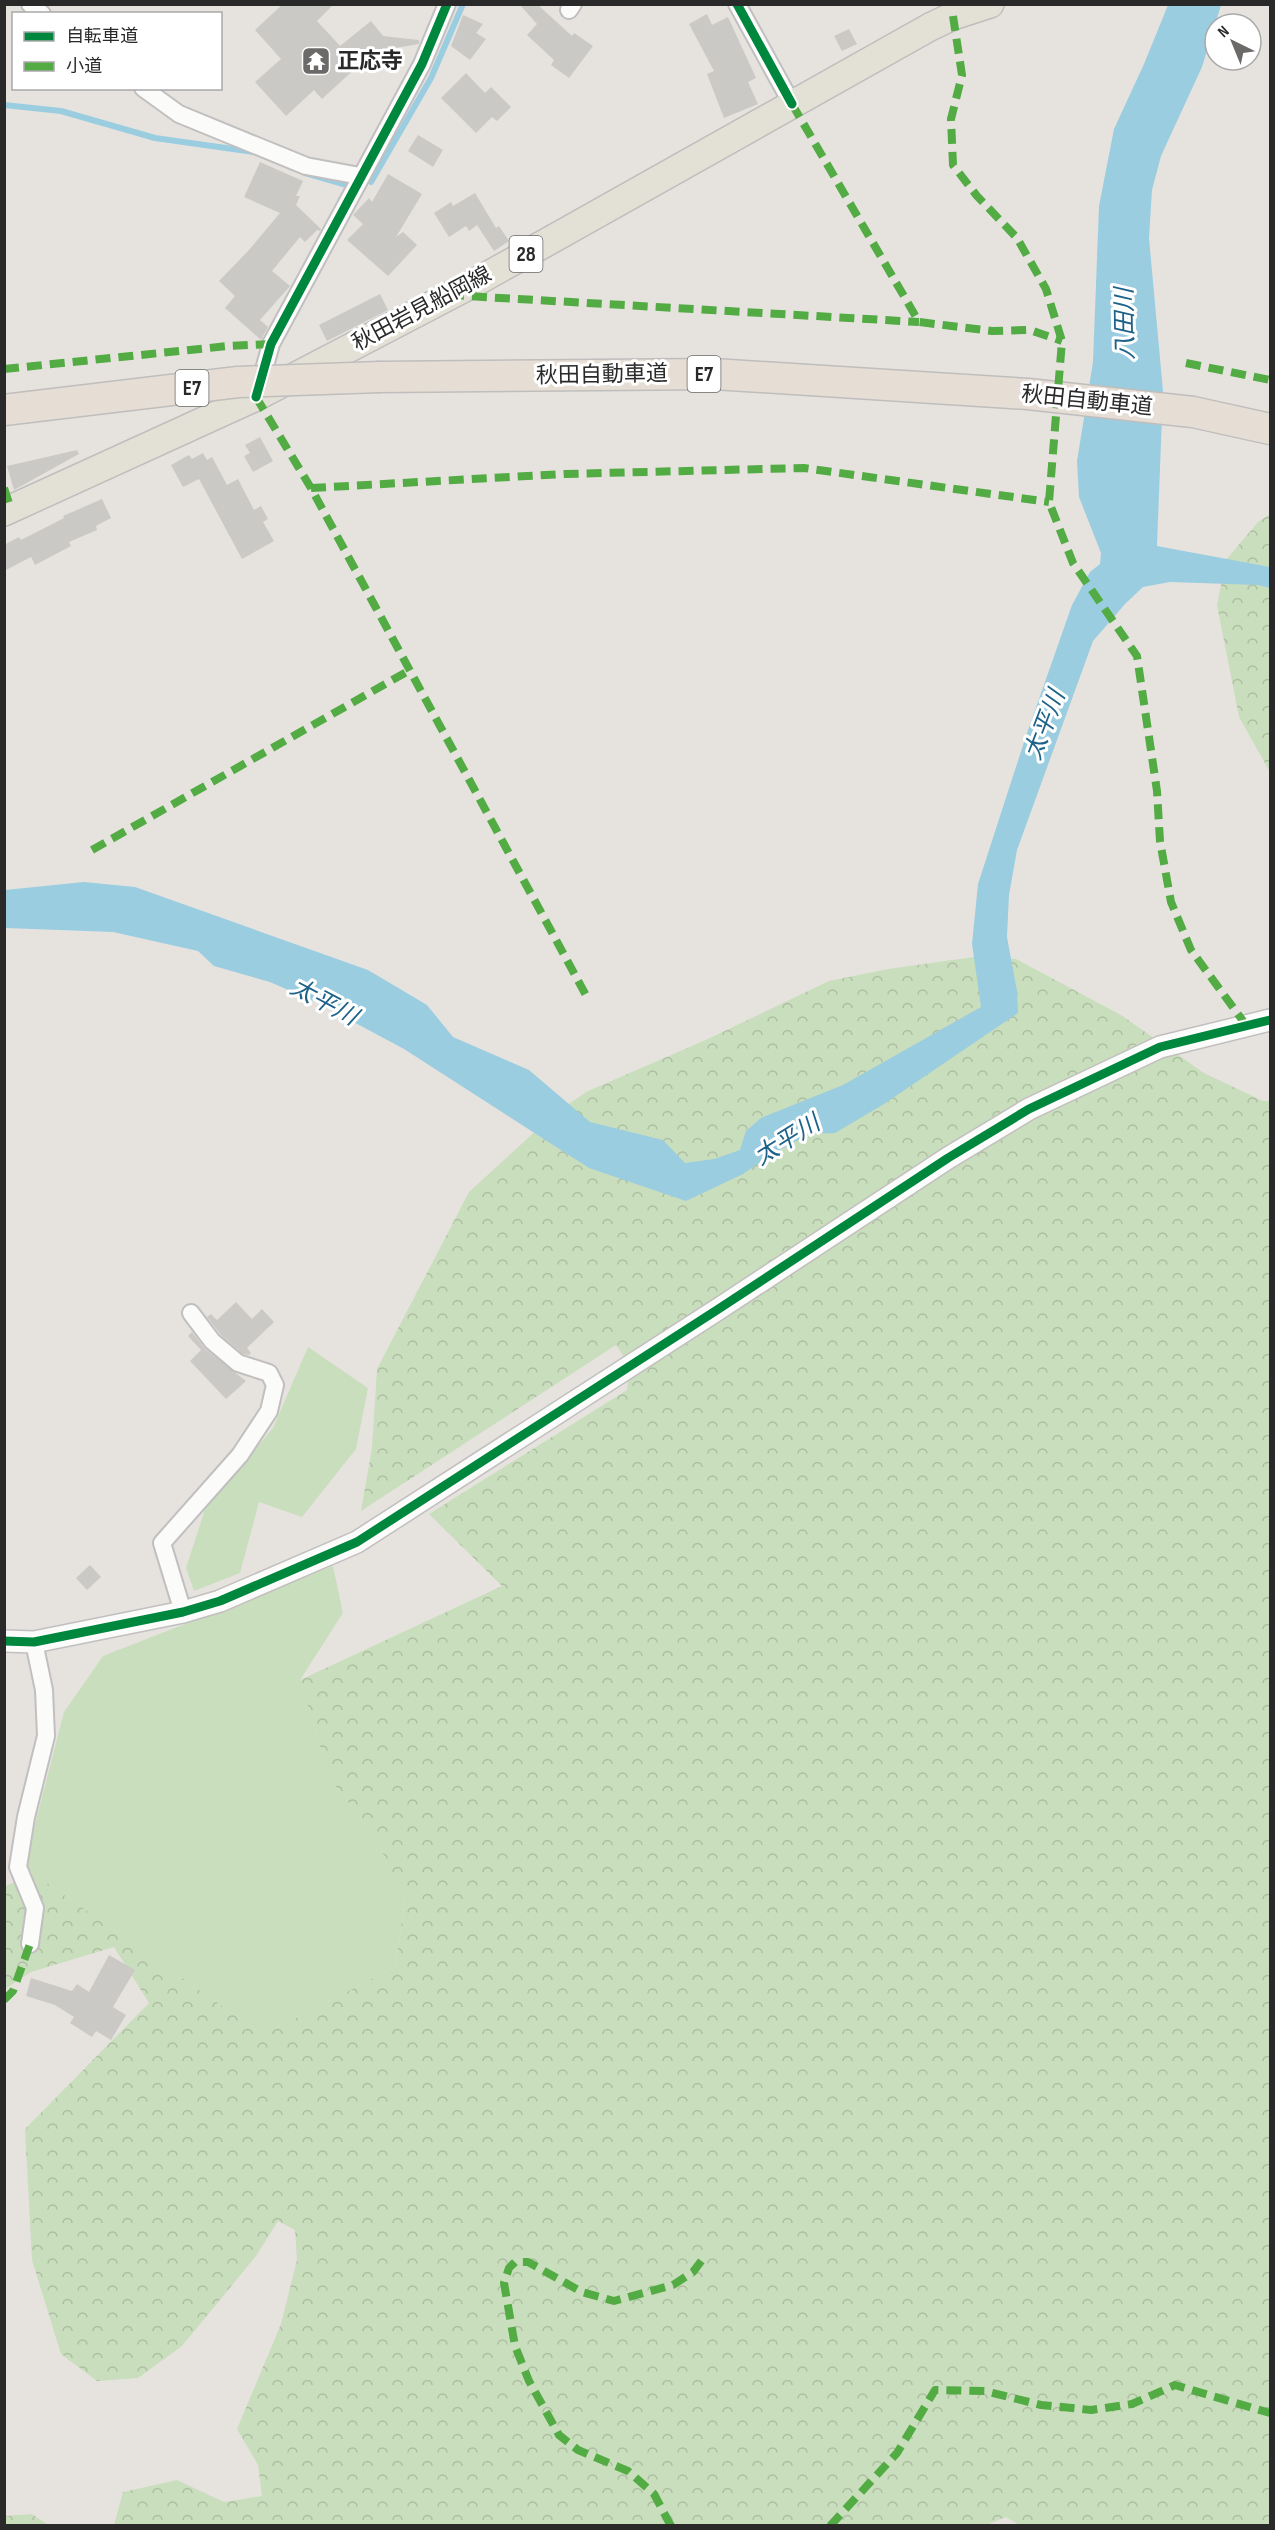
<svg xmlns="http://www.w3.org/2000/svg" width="1275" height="2530" viewBox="0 0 1275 2530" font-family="'Sofia Sans Condensed','Noto Sans JP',sans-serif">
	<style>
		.grass { fill: #c9debc }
		.forest { fill: url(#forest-crowns) }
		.water { fill: #9bcde0 }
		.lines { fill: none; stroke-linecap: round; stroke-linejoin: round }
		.stream { stroke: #9bcde0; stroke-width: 6 }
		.building { fill: #cbc9c6 }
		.minor-casing { stroke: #c1bfc0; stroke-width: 20 }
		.tertiary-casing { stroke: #c1bfc0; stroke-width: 24 }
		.primary-casing { stroke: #bfbebd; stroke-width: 30 }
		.motorway-casing { stroke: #bfbebd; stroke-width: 33 }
		.minor { stroke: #fbfbfa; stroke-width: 16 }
		.tertiary { stroke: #fbfbfa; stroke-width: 21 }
		.primary { stroke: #e3e0d5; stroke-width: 27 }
		.motorway { stroke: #e6ddd5; stroke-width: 30 }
		.motorway-bridge-casing { stroke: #bfbebd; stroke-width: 33; stroke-linecap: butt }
		.motorway-bridge { stroke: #e6ddd5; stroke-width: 30 }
		.quiet { stroke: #53ab44; stroke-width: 8; stroke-dasharray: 15 8; stroke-linecap: butt }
		.cycleway-casing { stroke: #fff; stroke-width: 13 }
		.cycleway { stroke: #00873e; stroke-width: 9 }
		.labels { text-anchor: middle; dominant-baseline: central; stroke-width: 6; stroke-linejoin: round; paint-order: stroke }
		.shield { fill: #fff; stroke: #696969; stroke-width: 1.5 }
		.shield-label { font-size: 21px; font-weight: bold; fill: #292929 }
		.poi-label { font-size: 22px; font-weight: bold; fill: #292929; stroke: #fff; text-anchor: start }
		.street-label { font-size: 22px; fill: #292929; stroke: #fff }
		.water-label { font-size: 24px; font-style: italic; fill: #1d6289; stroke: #fff }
	</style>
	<defs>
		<pattern id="forest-crowns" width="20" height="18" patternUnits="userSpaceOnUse" patternTransform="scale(1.5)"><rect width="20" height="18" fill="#c9debc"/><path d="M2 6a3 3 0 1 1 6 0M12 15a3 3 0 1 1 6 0" fill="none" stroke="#adbea2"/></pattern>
	</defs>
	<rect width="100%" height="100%" fill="#e6e3df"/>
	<!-- grass -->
	<g class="grass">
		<polygon points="308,1347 368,1388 356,1449 302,1517 259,1502 240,1573 194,1591 186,1568 205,1509 273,1428"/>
		<polygon points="333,1566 343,1613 300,1680 330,1779 375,1837 405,1900 395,1967 263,2035 24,1867 64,1712 103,1656"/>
	</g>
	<!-- forest -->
	<g class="forest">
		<polygon points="1270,514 1270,772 1239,717 1217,605 1226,560 1258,522"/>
		<polygon points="981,956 1016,959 1121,1015 1204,1073 1263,1101 1270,1101 1270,2525 1021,2526 1006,2517 984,2526 114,2525 123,2492 177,2480 224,2502 262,2496 258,2465 237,2429 281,2324 297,2260 295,2230 278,2221 256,2256 182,2346 138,2378 97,2381 61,2354 32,2260 25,2129 149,2003 114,1947 31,1972 5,1989 4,1887 33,1873 263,2035 395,1967 405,1900 375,1837 330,1779 300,1680 502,1586 429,1514 627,1390 630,1366 616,1345 361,1511 372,1448 377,1369 469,1192 552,1116 586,1092 710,1038 829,981 888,969"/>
		<polygon points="32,2514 48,2525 5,2525 5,2516"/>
	</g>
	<!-- water -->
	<polygon class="water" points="1168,5 1221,5 1202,67 1161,156 1152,190 1149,238 1163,391 1157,546 1270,567 1270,588 1258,585 1170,582 1143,587 1125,604 1093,641 1017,850 1009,895 1007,937 1017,991 1018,1013 884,1104 835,1133 810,1134 772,1154 743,1174 686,1201 589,1168 404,1049 318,1003 270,982 214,966 198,951 113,932 5,928 5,890 84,882 135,887 368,970 427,1005 453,1037 529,1070 590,1122 663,1140 685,1163 714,1159 740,1150 746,1131 761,1118 843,1085 981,1007 972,944 978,884 1026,736 1072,605 1090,572 1100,564 1101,553 1079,497 1077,461 1093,362 1099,206 1114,129 1144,64"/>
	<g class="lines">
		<!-- stream -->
		<g class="stream">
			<polyline points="4,105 61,111 155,138 254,152"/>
			<polyline points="305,173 347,185"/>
			<polyline points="371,182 431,78 463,4"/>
		</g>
	</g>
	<!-- building -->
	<g class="building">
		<polygon points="283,4 334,4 317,21 340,46 371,21 383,36 419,40 419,44 349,56 358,66 322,99 314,90 286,116 255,82 281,59 255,30"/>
		<polygon points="519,4 537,4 572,36 574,33 593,46 569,78 551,65 554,60 527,35 537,24"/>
		<polygon points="707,14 712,25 728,17 756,78 748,82 758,104 724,118 707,74 714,71 689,24"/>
		<polygon points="463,15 483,24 476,33 486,39 470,60 451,46"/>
		<polygon points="849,29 857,44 842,51 834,36"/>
		<polygon points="466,73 485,93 491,87 511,107 497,121 492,117 476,133 441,98"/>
		<polygon points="418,135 443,150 433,167 408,151"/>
		<polygon points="260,162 303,181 296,196 300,196 296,205 321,229 320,231 317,230 305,242 300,237 272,271 290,286 260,320 268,327 261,340 225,308 235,296 219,281 249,250 280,213 244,197"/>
		<polygon points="388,174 422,194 396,237 403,232 417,245 388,276 347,240 363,224 353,215 369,198 372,202"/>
		<polygon points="475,193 496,228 499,226 509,241 494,251 477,225 469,231 466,226 449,237 434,213 451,202 453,206"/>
		<polygon points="380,294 388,310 327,341 319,325"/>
		<polygon points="260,437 273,461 253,472 244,456 250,453 245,445"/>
		<polygon points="77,450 79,454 14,490 7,466"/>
		<polygon points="203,453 207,460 212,457 227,485 238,479 254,510 261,506 268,519 263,522 274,541 242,559 199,479 183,487 171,465 189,455 192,459"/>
		<polygon points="102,499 111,518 96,526 97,530 69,542 71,546 35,565 31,557 4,571 4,545 19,537 21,540 64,518 63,516"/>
		<polygon points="236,1302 252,1319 262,1309 274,1322 247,1348 251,1353 249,1355 243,1354 220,1334 207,1317 211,1314 217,1320"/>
		<polygon points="192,1332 205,1349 246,1381 226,1399 190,1361 201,1350 188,1336"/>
		<polygon points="90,1565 101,1577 87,1590 76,1578"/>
		<polygon points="109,1955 135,1970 113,2007 126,2015 111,2040 96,2031 92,2037 70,2023 74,2017 55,2005 26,1996 31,1978 72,1991 77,1984 89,1992"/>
	</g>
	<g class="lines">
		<!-- minor casing -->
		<g class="minor-casing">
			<g id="minor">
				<polyline points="30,4 42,14"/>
				<polyline points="737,4 792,104"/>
				<polyline points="569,10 573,4"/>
				<polyline points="143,88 179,114 306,166 360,176"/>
				<polyline points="259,388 271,344 422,64 447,4"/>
				<polyline points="183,1612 162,1543 240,1455 269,1411 275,1385 269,1373 238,1363 212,1341 191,1313"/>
				<polyline points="30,1944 35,1908 18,1867 26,1817 46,1736 44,1690 34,1642"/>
			</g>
		</g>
		<!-- tertiary casing -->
		<g class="tertiary-casing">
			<polyline id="tertiary" points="4,1641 34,1642 183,1612 220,1601 357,1542 720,1308 948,1158 1029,1109 1160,1047 1270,1020"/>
		</g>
		<!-- primary casing -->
		<g class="primary-casing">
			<polyline id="primary" points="4,512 256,397 476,282 930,27 953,16 990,4"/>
		</g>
		<!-- motorway casing -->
		<g class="motorway-casing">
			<polyline id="motorway" points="380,377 714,374 1028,394 1193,412 1270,429"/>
		</g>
		<!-- minor -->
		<use href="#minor" class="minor"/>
		<!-- tertiary -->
		<use href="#tertiary" class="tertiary"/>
		<!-- primary -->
		<use href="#primary" class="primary"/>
		<!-- motorway -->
		<use href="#motorway" class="motorway"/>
		<!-- motorway-bridge casing -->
		<g class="motorway-bridge-casing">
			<polyline id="motorway-bridge" points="4,410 238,382 380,377"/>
		</g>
		<!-- motorway-bridge -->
		<use href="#motorway-bridge" class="motorway-bridge"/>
		<!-- quiet -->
		<g class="quiet">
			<polyline points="953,16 962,75 951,119 953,165 977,196 1017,238 1046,289 1062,341 1049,502 1073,563 1137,656 1157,791 1160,841 1171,902 1191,950 1246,1025"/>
			<polyline points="792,104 919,322 992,331 1030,330 1062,341"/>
			<polyline points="449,295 919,322"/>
			<polyline points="1186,363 1270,380"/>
			<polyline points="4,369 228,346 271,344"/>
			<polyline points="256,397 311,488 588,999"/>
			<polyline points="4,488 11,509"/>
			<polyline points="311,488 564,474 804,468 1049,502"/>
			<polyline points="92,850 410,670"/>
			<polyline points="4,2000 13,1991 30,1944"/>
			<polyline points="671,2526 654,2494 628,2471 578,2450 559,2435 529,2381 515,2346 504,2283 509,2268 515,2262 528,2262 582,2292 614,2301 673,2285 693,2272 705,2256"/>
			<polyline points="830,2526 897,2453 935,2390 985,2391 1041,2405 1091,2410 1132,2404 1175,2385 1270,2413"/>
		</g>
		<!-- cycleway casing -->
		<g class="cycleway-casing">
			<g id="cycleway">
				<polyline points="737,4 792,104"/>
				<polyline points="256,397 271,344 422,64 447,4"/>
				<polyline points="4,1641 34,1642 183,1612 220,1601 357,1542 720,1308 948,1158 1029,1109 1160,1047 1270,1020"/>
			</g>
		</g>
		<!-- cycleway -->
		<use href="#cycleway" class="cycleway"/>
	</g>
	<!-- icons -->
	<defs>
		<g id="temple-square" transform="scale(1.5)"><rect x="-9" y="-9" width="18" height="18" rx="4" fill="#6b6a69" stroke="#fff"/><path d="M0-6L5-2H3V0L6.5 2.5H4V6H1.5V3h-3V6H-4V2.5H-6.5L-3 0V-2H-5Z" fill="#fff"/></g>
	</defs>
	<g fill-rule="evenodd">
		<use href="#temple-square" x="316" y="61"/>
	</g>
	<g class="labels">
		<!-- shield labels -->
		<g class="shield">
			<rect x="509.5" y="236" width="33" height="36" rx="4.5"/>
			<rect x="687.5" y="356" width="33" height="36" rx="4.5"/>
			<rect x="175.5" y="370" width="33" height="36" rx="4.5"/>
		</g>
		<g class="shield-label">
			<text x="526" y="254">28</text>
			<text x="704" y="374">E7</text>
			<text x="192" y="388">E7</text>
		</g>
		<!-- poi labels -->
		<g class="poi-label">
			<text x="337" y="61">正応寺</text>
		</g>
		<!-- street labels -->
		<g class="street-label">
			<text transform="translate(422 309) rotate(-28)">秋田岩見船岡線</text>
			<text transform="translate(602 375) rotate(-1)">秋田自動車道</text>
			<text transform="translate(1087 401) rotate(6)">秋田自動車道</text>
		</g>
		<!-- water labels -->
		<g class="water-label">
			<text transform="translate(1125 324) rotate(-91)">八田川</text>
			<text transform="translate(1045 725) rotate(-69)">太平川</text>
			<text transform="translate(324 1002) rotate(28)">太平川</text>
			<text transform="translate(787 1140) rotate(-32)">太平川</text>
		</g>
	</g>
	<!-- border -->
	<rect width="1275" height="2530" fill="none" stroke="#292929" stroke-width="12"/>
	<!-- legend -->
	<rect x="12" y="12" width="210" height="78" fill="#ffffff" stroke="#a9a9a9" stroke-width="1.5"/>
	<rect x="24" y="32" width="30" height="9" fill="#00873e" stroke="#a9a9a9" stroke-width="1.5"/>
	<text x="66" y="42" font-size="18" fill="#292929">自転車道</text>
	<rect x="24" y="62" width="30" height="9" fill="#53ab44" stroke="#a9a9a9" stroke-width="1.5"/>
	<text x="66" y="72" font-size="18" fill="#292929">小道</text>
	<!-- north arrow -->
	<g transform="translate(1233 42) rotate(317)"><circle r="28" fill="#ffffff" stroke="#a9a9a9" stroke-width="1.5"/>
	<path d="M0-4.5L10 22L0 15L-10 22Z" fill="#6b6a69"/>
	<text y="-9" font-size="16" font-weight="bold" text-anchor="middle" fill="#292929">N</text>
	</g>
</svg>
